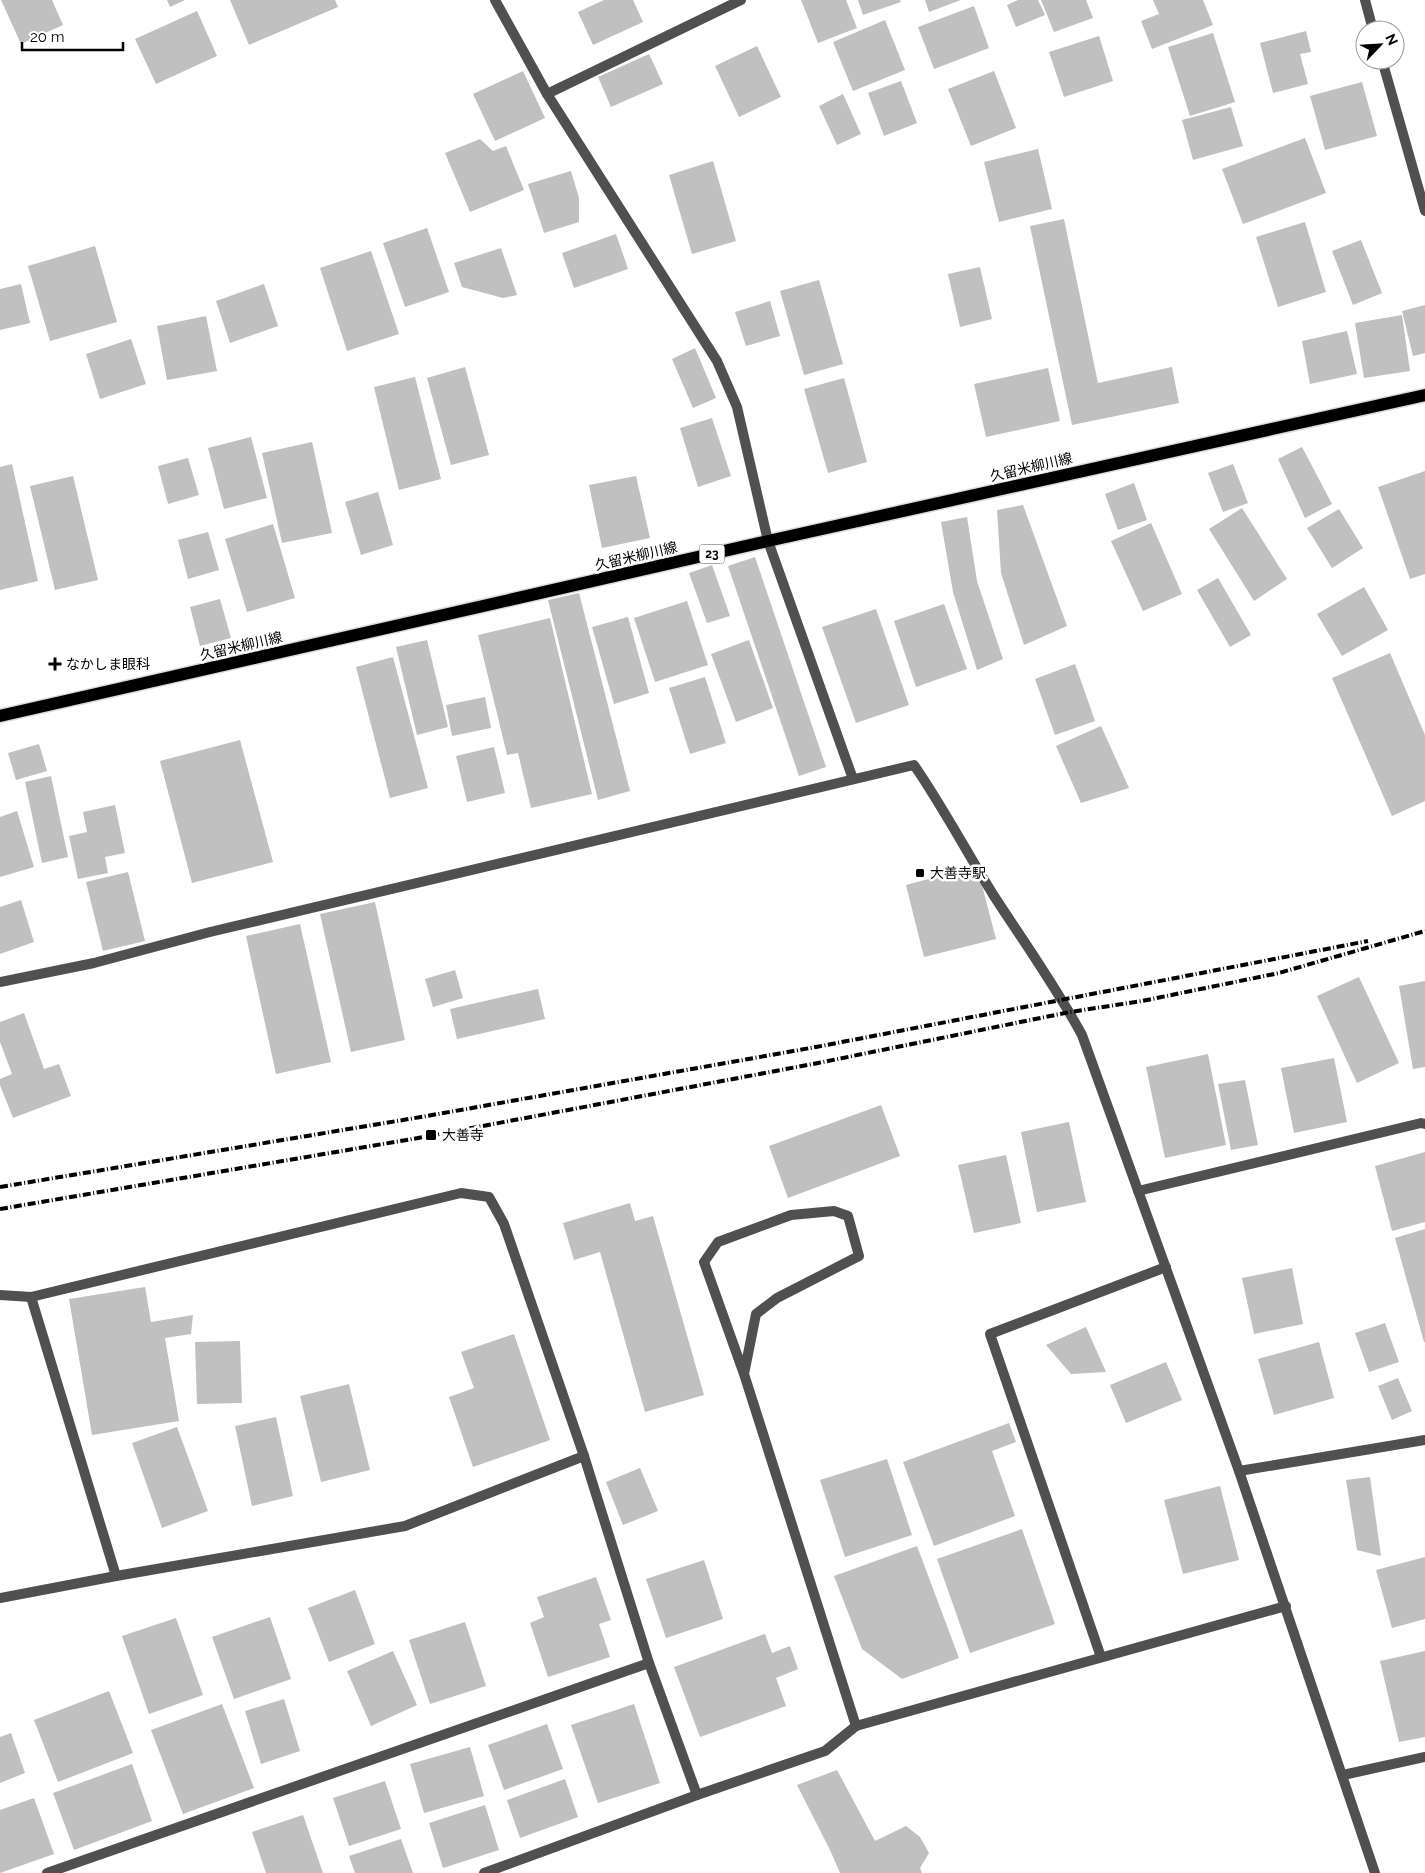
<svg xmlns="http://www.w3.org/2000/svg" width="1425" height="1873" viewBox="0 0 1425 1873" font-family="Raleway,'Noto Sans JP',sans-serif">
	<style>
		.building { fill: #c0c0c0 }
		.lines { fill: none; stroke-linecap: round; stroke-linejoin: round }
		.primary-casing { stroke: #dbdbdb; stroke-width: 15 }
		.service { stroke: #505050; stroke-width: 10 }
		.minor { stroke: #505050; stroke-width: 10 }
		.primary { stroke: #000; stroke-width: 12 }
		.rail { stroke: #000; stroke-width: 4; stroke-dasharray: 8 2.5 1 2.5; stroke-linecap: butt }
		.poi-dot { fill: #000; stroke: #fff; stroke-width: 2 }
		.labels { text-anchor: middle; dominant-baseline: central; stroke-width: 5; stroke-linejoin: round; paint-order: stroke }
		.shield { fill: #fff; stroke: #4c4c4c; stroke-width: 1 }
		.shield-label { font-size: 12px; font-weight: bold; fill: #000 }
		.street-label { font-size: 14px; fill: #000; stroke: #fff }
		.poi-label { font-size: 14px; fill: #000; stroke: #fff; text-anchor: start }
	</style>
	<rect width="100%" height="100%" fill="#fff"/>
	<!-- building -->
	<g class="building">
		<polygon points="1,0 52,0 63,25 21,44"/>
		<polygon points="167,0 185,0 170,7"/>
		<polygon points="230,0 335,0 338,7 249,45"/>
		<polygon points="604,0 633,0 643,22 593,45 578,12"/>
		<polygon points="801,0 846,0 857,28 818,43"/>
		<polygon points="858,0 900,0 901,2 863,15"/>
		<polygon points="925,0 961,0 929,12"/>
		<polygon points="1018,0 1038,0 1045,15 1016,27 1007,5"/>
		<polygon points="1041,0 1086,0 1093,18 1054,32"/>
		<polygon points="1153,0 1203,0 1213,25 1152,49 1141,21 1159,14"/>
		<polygon points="974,6 989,48 934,69 918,27"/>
		<polygon points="197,11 217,56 156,84 135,39"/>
		<polygon points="885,20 905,70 853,91 833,42"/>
		<polygon points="1306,31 1311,52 1300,54 1308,84 1273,93 1260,43"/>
		<polygon points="1213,33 1235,102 1190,116 1168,47"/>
		<polygon points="1099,36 1113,81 1064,97 1049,52"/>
		<polygon points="757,46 781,97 739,117 715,66"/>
		<polygon points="649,54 663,84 611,107 598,77"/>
		<polygon points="523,71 545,118 495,141 473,94"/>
		<polygon points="994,71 1016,128 971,146 948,89"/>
		<polygon points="901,81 917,123 884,136 868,93"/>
		<polygon points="1362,82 1377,136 1325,150 1310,96"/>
		<polygon points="843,94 861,134 837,145 819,106"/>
		<polygon points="1231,107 1243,146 1193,160 1182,120"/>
		<polygon points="1305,138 1326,193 1243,224 1222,169"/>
		<polygon points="480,139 493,151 506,146 524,190 470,212 445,153"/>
		<polygon points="1038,149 1052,209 999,222 984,162"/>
		<polygon points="713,161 736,241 692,254 669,175"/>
		<polygon points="571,171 579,198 579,222 544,233 528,184"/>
		<polygon points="1064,219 1098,383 1172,367 1179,403 1072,425 1030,226"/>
		<polygon points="1305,222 1326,292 1278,307 1256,237"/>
		<polygon points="427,228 449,292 405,307 383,243"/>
		<polygon points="616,234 628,269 574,288 562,253"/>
		<polygon points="1361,240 1382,293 1353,305 1332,251"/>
		<polygon points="95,246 117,322 50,341 28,266"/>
		<polygon points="501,248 517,295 503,298 462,287 454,263"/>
		<polygon points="371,251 399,334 347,351 320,268"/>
		<polygon points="980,267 992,319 960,327 948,274"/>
		<polygon points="819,280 843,364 804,375 780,291"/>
		<polygon points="21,284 30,323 0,330 0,289"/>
		<polygon points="264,284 278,326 230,343 216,301"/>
		<polygon points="770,301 780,336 746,346 735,312"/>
		<polygon points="1425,305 1425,353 1413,356 1402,311"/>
		<polygon points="1402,315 1410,371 1364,378 1355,323"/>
		<polygon points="206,316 217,371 167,380 157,326"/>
		<polygon points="1347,331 1357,374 1310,384 1302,341"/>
		<polygon points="131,339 146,384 100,399 86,354"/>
		<polygon points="695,348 716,398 693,408 672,359"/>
		<polygon points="465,367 489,455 451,465 427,378"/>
		<polygon points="1048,368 1060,421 986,437 974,384"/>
		<polygon points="415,377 441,479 399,490 374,387"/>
		<polygon points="844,378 867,462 828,473 804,389"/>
		<polygon points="712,418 731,476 698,487 680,428"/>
		<polygon points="251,437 267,498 224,509 208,448"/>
		<polygon points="312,442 332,533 282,543 262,453"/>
		<polygon points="1302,447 1332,504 1305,518 1278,459"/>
		<polygon points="188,458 199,495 168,504 158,466"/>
		<polygon points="12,464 38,581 0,590 0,467"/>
		<polygon points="1233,464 1248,503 1223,512 1208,473"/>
		<polygon points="1425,471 1425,574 1410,579 1378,487"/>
		<polygon points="73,476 98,580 55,590 30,486"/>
		<polygon points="636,476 650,538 602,548 589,485"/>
		<polygon points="1134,483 1147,520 1118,530 1105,494"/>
		<polygon points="378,492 393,545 361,555 345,502"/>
		<polygon points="1023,505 1067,626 1024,645 1001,573 997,510"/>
		<polygon points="1242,508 1287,579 1254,601 1209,529"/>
		<polygon points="1339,509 1363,548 1332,568 1307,528"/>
		<polygon points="967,517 977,581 1003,659 977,670 953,592 941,522"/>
		<polygon points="1151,523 1182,594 1143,611 1111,541"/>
		<polygon points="273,524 295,598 247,612 225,539"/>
		<polygon points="208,532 219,570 188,579 178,540"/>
		<polygon points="755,557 826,767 799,776 728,566"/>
		<polygon points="712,565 730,616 707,623 689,573"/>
		<polygon points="1218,578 1251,635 1230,647 1197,590"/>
		<polygon points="1364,587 1388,630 1342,656 1317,614"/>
		<polygon points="579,593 630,791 598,800 548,600"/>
		<polygon points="220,599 231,638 200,646 190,607"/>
		<polygon points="687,601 708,665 655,682 634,618"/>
		<polygon points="944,604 967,669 916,687 894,621"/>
		<polygon points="876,609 909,705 856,723 822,627"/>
		<polygon points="628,617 649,693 614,704 592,627"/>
		<polygon points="550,618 592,794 531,808 518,753 507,755 478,635"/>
		<polygon points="427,640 448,727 417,735 396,647"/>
		<polygon points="749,640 773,708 736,722 711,654"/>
		<polygon points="1390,653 1425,735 1425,801 1392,816 1332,678"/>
		<polygon points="393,657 428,788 390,798 356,667"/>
		<polygon points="1075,664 1095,721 1055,735 1035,679"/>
		<polygon points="705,677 726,743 690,754 669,688"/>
		<polygon points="485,697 491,728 452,736 446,705"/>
		<polygon points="1101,726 1129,788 1081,803 1056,746"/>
		<polygon points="240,740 273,862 192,883 160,761"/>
		<polygon points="39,744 47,771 16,780 8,753"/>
		<polygon points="494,747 505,793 467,802 456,756"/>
		<polygon points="51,776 68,857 42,863 25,782"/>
		<polygon points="115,805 125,853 105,857 108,873 78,879 69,836 87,832 83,812"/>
		<polygon points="17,811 34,867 0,877 0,817"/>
		<polygon points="977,866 996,939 924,957 906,885"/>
		<polygon points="128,872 145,941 103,951 86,882"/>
		<polygon points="21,900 34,942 0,954 0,907"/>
		<polygon points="375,902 405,1040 351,1052 320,914"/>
		<polygon points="300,924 331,1062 276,1074 246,936"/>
		<polygon points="455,970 463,998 433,1007 425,979"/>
		<polygon points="1359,977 1399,1063 1357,1083 1317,996"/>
		<polygon points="1425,981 1425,1067 1413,1069 1399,986"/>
		<polygon points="538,989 545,1019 457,1039 450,1009"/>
		<polygon points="24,1013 44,1069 59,1064 71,1096 13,1118 0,1085 0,1079 12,1074 0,1042 0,1022"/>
		<polygon points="1208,1054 1226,1145 1165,1158 1146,1067"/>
		<polygon points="1334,1058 1347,1122 1294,1133 1281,1068"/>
		<polygon points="1245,1080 1258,1145 1231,1150 1218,1084"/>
		<polygon points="881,1105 900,1156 788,1198 769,1146"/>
		<polygon points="1069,1122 1086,1202 1037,1212 1021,1132"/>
		<polygon points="1425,1152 1425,1222 1392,1231 1375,1166"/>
		<polygon points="1006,1155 1021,1223 974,1233 958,1165"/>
		<polygon points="630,1203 635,1221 653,1216 704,1395 645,1412 600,1252 574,1260 563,1223"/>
		<polygon points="1425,1229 1425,1342 1424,1342 1395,1238"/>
		<polygon points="1292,1268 1303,1324 1254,1334 1242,1278"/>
		<polygon points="145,1287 151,1322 193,1315 191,1334 165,1338 179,1421 92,1435 69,1299"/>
		<polygon points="1385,1323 1399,1362 1369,1372 1355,1333"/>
		<polygon points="1086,1327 1106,1372 1071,1374 1046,1345"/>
		<polygon points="514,1334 550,1440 473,1467 449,1397 474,1388 461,1352"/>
		<polygon points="240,1341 242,1403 197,1404 195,1342"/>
		<polygon points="1319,1342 1334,1398 1274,1415 1258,1359"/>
		<polygon points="1166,1362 1182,1400 1126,1423 1110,1385"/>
		<polygon points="1398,1378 1412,1411 1392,1420 1378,1386"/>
		<polygon points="349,1384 370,1470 321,1482 300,1396"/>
		<polygon points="276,1417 293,1496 252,1506 235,1426"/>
		<polygon points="1009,1423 1016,1442 992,1451 1015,1516 934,1546 903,1462"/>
		<polygon points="177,1427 208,1511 162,1528 132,1443"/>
		<polygon points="887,1459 912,1535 845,1557 820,1480"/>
		<polygon points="640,1468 658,1511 623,1525 606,1482"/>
		<polygon points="1370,1477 1381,1556 1357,1550 1346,1480"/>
		<polygon points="1220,1486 1239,1560 1183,1574 1164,1500"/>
		<polygon points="1022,1529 1055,1624 970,1653 937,1559"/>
		<polygon points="917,1546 959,1658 902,1679 862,1649 834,1576"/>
		<polygon points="1425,1557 1425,1619 1392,1628 1376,1570"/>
		<polygon points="704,1560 723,1619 666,1638 646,1579"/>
		<polygon points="596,1577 611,1620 599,1624 610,1657 548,1677 530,1623 544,1617 537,1597"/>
		<polygon points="355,1590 375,1644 329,1662 308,1608"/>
		<polygon points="270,1617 291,1679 234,1699 212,1637"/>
		<polygon points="176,1618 203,1695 149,1714 122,1636"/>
		<polygon points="465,1622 486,1686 430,1704 409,1640"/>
		<polygon points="765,1634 772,1653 790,1646 798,1669 776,1678 786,1706 700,1737 674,1667"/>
		<polygon points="393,1651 417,1705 371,1726 347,1671"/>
		<polygon points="1425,1651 1425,1737 1399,1742 1380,1661"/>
		<polygon points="109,1691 133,1753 58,1782 34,1720"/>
		<polygon points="284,1699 300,1751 261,1764 245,1711"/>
		<polygon points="222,1704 254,1788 183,1814 151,1730"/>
		<polygon points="634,1704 660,1783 598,1803 571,1725"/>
		<polygon points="547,1724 563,1769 504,1790 488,1745"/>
		<polygon points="11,1733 25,1773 0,1783 0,1737"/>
		<polygon points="470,1747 484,1796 424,1813 410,1764"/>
		<polygon points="132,1764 152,1821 74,1850 53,1793"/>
		<polygon points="837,1770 875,1841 906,1826 920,1837 929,1853 920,1868 922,1873 840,1873 830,1850 797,1785"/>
		<polygon points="565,1779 578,1817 520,1838 507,1800"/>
		<polygon points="385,1781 401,1829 349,1846 333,1798"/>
		<polygon points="34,1798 54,1854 0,1873 0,1810"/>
		<polygon points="485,1805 499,1850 443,1868 429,1823"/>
		<polygon points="303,1815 323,1873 266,1873 252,1832"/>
		<polygon points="401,1839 413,1873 355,1873 349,1856"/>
	</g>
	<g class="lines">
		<!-- primary casing -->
		<g class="primary-casing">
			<polyline id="primary" points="0,716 768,541 1425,395"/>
		</g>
		<!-- service -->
		<polyline class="service" points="1343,1775 1425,1757"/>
		<!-- minor -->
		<g class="minor">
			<polyline points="495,0 547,94 717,361 737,407 768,541 853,779"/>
			<polyline points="1365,0 1373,30"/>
			<polyline points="1382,60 1425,211"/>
			<polyline points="547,94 741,0"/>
			<path d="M0,982l94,-19 116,-31 704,-167c29,42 53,88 80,131 30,46 62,91 88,139l157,436 136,402"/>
			<polyline points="1138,1191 1421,1123 1425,1124"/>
			<polyline points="0,1295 31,1297 461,1193 489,1197 504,1224 584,1456 649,1663 697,1795"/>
			<polyline points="31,1297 116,1576"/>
			<polyline points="744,1374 756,1314 777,1298 859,1256 848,1216 834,1211 791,1215 718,1242 704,1262 744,1374 856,1726 1286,1606"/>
			<polyline points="1239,1471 1425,1440"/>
			<polyline points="0,1598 116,1576 405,1526 584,1456"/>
			<polyline points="1101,1657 990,1334 1166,1267"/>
			<polyline points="47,1873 649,1663"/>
			<polyline points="484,1873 697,1795 825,1751 856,1726"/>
		</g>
		<!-- primary -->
		<use href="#primary" class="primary"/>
		<!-- rail -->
		<g class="rail">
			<polyline points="0,1187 421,1117 816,1047 1368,941"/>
			<polyline points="0,1209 424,1137 818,1063 1070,1012 1142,1001 1279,973 1425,931"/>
		</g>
	</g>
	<!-- markers -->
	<g class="poi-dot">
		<path d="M52.5 656.5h5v5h5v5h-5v5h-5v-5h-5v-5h5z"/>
		<rect x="915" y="868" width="10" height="10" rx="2.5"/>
		<rect x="425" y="1129" width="12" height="12" rx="2.5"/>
	</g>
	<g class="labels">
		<!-- shield labels -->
		<rect class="shield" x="699.5" y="544.5" width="25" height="19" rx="4"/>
		<g class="shield-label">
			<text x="712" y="554">23</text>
		</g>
		<!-- street labels -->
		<g class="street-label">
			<text transform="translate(1031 467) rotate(-13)">久留米柳川線</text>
			<text transform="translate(636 556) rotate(-13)">久留米柳川線</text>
			<text transform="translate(241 646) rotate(-13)">久留米柳川線</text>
		</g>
		<!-- poi labels -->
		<g class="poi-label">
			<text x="66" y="664">なかしま眼科</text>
			<text x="930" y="873">大善寺駅</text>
			<text x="442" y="1135">大善寺</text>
		</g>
	</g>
	<!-- north arrow -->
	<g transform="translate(1380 45) rotate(65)"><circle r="24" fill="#ffffff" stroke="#999999"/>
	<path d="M0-4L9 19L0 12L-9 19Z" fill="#000000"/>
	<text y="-8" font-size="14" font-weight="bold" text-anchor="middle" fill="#000000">N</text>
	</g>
	<!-- scale -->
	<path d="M22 42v8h101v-8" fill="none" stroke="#000000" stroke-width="2.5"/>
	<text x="30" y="42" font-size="15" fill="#000000" stroke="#ffffff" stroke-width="4" paint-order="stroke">20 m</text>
</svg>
